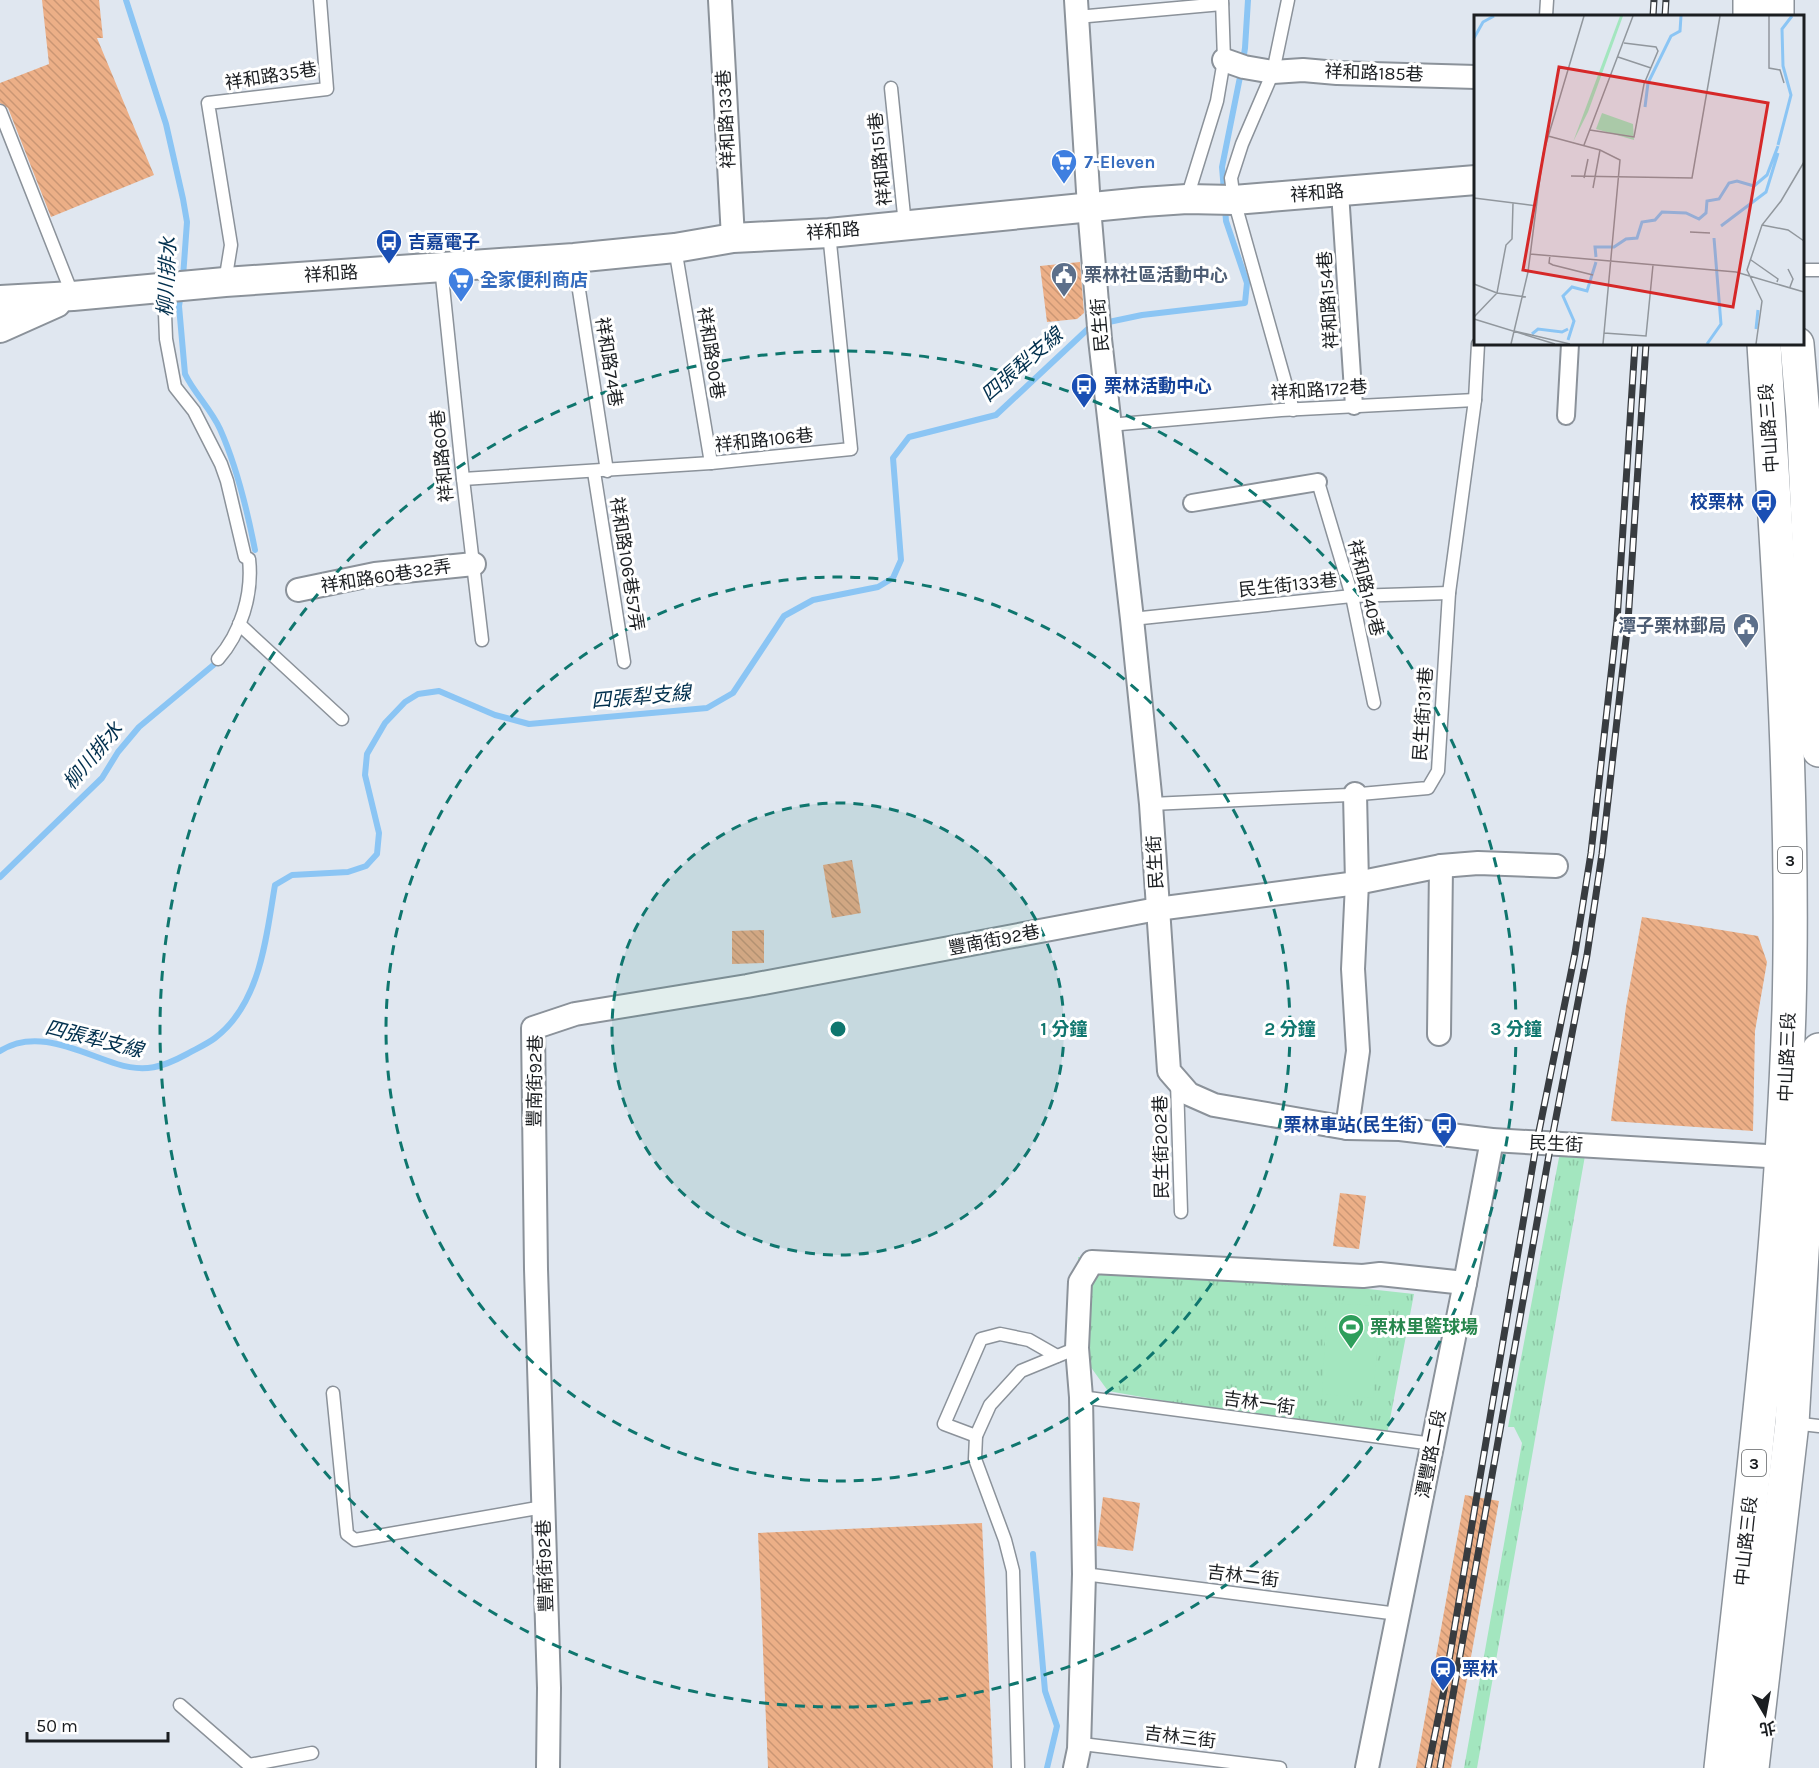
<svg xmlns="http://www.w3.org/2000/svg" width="1819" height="1768" viewBox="0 0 1819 1768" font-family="Karla,'Noto Sans TC',sans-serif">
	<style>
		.grass { fill: url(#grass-tufts) }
		.pitch { fill: #a3e6bf }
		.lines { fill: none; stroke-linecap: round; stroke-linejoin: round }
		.stream { stroke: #8bc5f4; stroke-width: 6 }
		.building { fill: url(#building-back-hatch) }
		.service-casing { stroke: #8b929a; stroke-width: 15 }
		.pedestrian-casing { stroke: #8b929a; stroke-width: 20 }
		.minor-casing { stroke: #8b929a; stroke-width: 26 }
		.tertiary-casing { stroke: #8b929a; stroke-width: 32 }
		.primary-casing { stroke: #8b929a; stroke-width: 36 }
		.service { stroke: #fff; stroke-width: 12 }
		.pedestrian { stroke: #fff; stroke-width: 16 }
		.minor { stroke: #fff; stroke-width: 22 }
		.tertiary { stroke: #fff; stroke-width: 28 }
		.primary { stroke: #fff; stroke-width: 33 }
		.rail-casing { stroke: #383c40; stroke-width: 7 }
		.rail { stroke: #fff; stroke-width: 4.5; stroke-dasharray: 14; stroke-linecap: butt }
		.ring { fill: none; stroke: #0f766e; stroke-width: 3; stroke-dasharray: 10 8 }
		.labels { text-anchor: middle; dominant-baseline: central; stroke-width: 6; stroke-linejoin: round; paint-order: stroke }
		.shield { fill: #fff; stroke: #5f6264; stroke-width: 1.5 }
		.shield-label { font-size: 16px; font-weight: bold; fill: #1b1e21 }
		.street-label { font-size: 18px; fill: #1b1e21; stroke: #fff }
		.shop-label { font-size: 18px; font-weight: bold; fill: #366cbe; stroke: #fff; text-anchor: start }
		.transit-label { font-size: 18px; font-weight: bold; fill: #164399; stroke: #fff; text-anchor: start }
		.service-label { font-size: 18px; font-weight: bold; fill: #4e5e75; stroke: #fff; text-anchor: start }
		.leisure-label { font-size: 18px; font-weight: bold; fill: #27864d; stroke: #fff; text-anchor: start }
		.water-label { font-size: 20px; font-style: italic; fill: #002f4d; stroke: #fff }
		.inset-river { fill: none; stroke: #8bc5f4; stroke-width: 3 }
		.inset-road { fill: none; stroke: #91979d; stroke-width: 1.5 }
		.view { fill: #d62828; fill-opacity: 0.15; stroke: #d62828; stroke-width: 3 }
		.inset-edge { fill: none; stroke: #1b1e21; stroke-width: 3 }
		.centre { fill: #0f766e; stroke: #fff; stroke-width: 3 }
		.ring-label { font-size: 18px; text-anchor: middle; font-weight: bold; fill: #0f766e; stroke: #fff; stroke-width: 6; stroke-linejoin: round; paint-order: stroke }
	</style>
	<defs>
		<pattern id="grass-tufts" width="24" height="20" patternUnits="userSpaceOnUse" patternTransform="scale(1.5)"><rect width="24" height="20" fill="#a3e6bf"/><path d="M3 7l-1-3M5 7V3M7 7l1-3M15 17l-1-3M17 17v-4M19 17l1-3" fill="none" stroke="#8cc5a4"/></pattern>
		<pattern id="building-back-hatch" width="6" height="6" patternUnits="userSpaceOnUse" patternTransform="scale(1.5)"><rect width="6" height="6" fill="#ecaf87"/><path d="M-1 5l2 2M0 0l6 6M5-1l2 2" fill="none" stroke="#ca9674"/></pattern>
	</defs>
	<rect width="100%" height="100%" fill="#e0e7f0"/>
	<!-- grass -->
	<g class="grass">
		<polygon points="1561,1147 1586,1150 1477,1768 1464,1768 1522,1443 1514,1427 1508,1427"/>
		<polygon points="1078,1257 1414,1294 1386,1440 1108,1391 1077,1348 1080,1282"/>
	</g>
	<!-- pitch -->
	<polygon class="pitch" points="1327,1303 1381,1306 1373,1398 1322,1394"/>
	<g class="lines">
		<!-- stream -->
		<g class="stream">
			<polyline points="126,0 166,124 183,199 187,222 183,277"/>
			<polyline points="1243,61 1245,48 1248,0"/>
			<polyline points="1224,191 1222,167 1241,72"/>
			<path d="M181,293l-2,13 6,68c9,19 26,35 35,55 17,38 27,80 35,121"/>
			<polyline points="1104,323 1142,315 1245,303 1247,283 1226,221 1225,208"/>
			<polyline points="0,877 102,778 118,752 139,727 217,662"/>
			<path d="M0,1051c37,-24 81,2 117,13 28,9 46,3 70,-10 9,-5 20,-10 28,-16 46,-35 51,-101 60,-153l17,-10 56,-3 18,-6 11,-12 2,-21 -14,-58 2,-21 18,-31 20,-21 13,-8 21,-3 56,24 34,9 178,-16 26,-15 51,-77 29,-16 65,-13 15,-9 8,-18 -8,-102 16,-21 87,-22 94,-88 4,-1"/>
			<polyline points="1033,1554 1045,1691 1057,1726 1047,1768"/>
		</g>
	</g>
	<!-- building -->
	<g class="building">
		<polygon points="42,0 99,0 103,38 97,38 154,175 51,217 8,108 0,103 0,83 49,64"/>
		<polygon points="1080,262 1084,313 1077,319 1047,322 1040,266"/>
		<polygon points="852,860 861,913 832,918 823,865"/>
		<polygon points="1642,917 1758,936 1767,962 1755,1031 1753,1131 1611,1121 1626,1007"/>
		<polygon points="764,930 764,963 732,964 732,931"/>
		<polygon points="1340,1193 1366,1196 1359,1249 1333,1246"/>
		<polygon points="1465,1495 1499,1501 1451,1768 1416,1768"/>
		<polygon points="1103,1497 1140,1503 1133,1551 1097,1546"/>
		<polygon points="982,1523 993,1768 768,1768 758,1533"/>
	</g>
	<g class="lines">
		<!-- service casing -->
		<g class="service-casing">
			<g id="service">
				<polyline points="1288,0 1273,72 1242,144 1231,178 1234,200 1293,410"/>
				<polyline points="1546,16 1547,0"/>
				<polyline points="1077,17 1222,4"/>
				<polyline points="891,88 905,225"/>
				<polyline points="0,111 73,296"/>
				<polyline points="1187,198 1217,101 1224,60 1222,0"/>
				<polyline points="675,248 711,463"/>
				<polyline points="574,258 607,471"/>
				<polyline points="441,267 463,479 482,640"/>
				<polyline points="1802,270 1819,270"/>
				<polyline points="225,282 231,245 208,103 327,89 320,0"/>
				<path d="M164,288l2,51 9,48 19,24 27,53 6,17 18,76 4,2c4,35 -8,74 -31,100"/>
				<polyline points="1109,425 1281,410 1475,400"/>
				<polyline points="594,472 624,662"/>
				<polyline points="463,479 711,463 851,449 829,233"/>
				<polyline points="1318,482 1352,596 1374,703"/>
				<polyline points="1132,619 1352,596 1449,593"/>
				<polyline points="239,624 342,719"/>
				<polyline points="1151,804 1349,795 1428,788 1438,771 1449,593 1475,400 1478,344"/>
				<polyline points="1177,1082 1181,1212"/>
				<polyline points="333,1393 347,1534 355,1540 543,1507"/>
				<polyline points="1081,1397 1433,1444"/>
				<polyline points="1793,1423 1819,1426"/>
				<polyline points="976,1436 944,1424 981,1339 1000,1334 1029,1340 1057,1356"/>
				<polyline points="1084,1574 1398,1614"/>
				<polyline points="180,1705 249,1765 250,1768"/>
				<polyline points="1079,1749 1082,1744 1280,1768"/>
				<polyline points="249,1765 312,1753"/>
				<polyline points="1018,1768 1013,1571 1005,1540 975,1459 976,1436 990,1405 1021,1371 1077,1348"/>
			</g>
		</g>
		<!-- pedestrian casing -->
		<g class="pedestrian-casing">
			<g id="pedestrian">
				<polyline points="1340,192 1354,406"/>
				<polyline points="1566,416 1570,344"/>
				<polyline points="1192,503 1318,482"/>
			</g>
		</g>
		<!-- minor casing -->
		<g class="minor-casing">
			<g id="minor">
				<polyline points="720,0 733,238"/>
				<polyline points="1076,0 1089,207 1100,339 1132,619 1151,804 1169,1071 1189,1094 1214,1105 1347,1128 1400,1129 1492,1140 1783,1157 1794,1162"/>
				<polyline points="1224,60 1244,67 1273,72 1303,70 1337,73 1476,77"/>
				<polyline points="298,590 375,574 474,564"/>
				<polyline points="1439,1034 1441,866"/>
				<polyline points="1347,1128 1358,1051 1353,969 1357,883 1355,794"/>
				<polyline points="548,1768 549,1688 536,1269 533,1028 575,1014 747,986 1157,909 1357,883 1441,866 1478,863 1556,866"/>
				<polyline points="1075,1768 1079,1749 1084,1574 1081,1397 1077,1348 1080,1282 1092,1262 1363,1276 1380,1274 1465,1283"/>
				<polyline points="1367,1768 1465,1283 1492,1140"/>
			</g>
		</g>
		<!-- tertiary casing -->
		<g class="tertiary-casing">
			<g id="tertiary">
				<polyline points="0,300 73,296 225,282 574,258 675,248 733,238 829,233 1143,202 1187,199 1234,200 1476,180"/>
				<polyline points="0,328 56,303"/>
			</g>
		</g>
		<!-- primary casing -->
		<g class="primary-casing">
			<g id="primary">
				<polyline points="1750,0 1750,16"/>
				<polyline points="1777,0 1777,16"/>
				<polyline points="1797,344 1803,416 1819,750"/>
				<path d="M1721,1768c27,-252 60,-504 68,-758 6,-222 -11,-445 -25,-666"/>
				<polyline points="1752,1768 1792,1423 1807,1168 1819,1050"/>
			</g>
		</g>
		<!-- service -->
		<use href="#service" class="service"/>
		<!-- pedestrian -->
		<use href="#pedestrian" class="pedestrian"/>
		<!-- minor -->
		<use href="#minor" class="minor"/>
		<!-- tertiary -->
		<use href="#tertiary" class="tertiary"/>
		<!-- primary -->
		<use href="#primary" class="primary"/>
		<!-- rail casing -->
		<g class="rail-casing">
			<g id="rail">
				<polyline points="1653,16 1654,0"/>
				<polyline points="1665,16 1666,0"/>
				<polyline points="1428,1768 1444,1690 1536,1146 1575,953 1591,853 1617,621 1635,344"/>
				<polyline points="1440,1768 1550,1149 1587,955 1602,854 1628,622 1646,344"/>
			</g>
		</g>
		<!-- rail -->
		<use href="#rail" class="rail"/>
	</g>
	<!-- distance rings -->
	<circle cx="838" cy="1029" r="226" fill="#0f766e" fill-opacity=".12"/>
	<g class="ring">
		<circle cx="838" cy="1029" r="226"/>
		<circle cx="838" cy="1029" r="452"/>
		<circle cx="838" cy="1029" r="678"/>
	</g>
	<!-- icons -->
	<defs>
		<g id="supermarket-pin" transform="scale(1.35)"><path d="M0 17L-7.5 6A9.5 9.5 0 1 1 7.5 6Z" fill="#3f7fe0" stroke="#fff"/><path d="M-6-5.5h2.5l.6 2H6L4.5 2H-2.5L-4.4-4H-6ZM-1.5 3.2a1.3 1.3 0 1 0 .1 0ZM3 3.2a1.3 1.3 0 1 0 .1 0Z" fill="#fff"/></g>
		<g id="bus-pin" transform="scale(1.35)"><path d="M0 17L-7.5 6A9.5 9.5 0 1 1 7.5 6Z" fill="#1a4fb4" stroke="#fff"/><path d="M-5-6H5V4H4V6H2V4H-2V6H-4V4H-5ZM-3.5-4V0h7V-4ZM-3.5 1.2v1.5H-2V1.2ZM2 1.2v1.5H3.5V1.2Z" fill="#fff"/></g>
		<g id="civic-pin" transform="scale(1.35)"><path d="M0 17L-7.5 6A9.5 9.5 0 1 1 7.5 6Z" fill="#5c6f8a" stroke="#fff"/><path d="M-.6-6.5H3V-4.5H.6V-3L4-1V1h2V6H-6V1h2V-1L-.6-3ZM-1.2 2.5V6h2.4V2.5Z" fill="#fff"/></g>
		<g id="stadium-pin" transform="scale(1.35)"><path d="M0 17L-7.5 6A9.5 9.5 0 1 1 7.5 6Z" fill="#2e9e5b" stroke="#fff"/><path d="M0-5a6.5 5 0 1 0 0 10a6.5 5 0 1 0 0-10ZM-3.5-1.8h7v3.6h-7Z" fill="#fff"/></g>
		<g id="station-pin" transform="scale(1.35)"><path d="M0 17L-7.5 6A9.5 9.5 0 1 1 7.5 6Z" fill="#1a4fb4" stroke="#fff"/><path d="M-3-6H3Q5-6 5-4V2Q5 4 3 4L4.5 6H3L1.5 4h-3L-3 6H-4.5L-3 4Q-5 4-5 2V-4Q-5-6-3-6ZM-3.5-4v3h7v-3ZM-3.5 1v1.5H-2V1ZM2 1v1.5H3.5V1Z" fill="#fff"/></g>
	</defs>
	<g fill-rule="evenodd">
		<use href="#supermarket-pin" x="1064" y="162"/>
		<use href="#bus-pin" x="389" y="242"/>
		<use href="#civic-pin" x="1064" y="275"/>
		<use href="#supermarket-pin" x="461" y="280"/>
		<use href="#bus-pin" x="1084" y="386"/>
		<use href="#bus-pin" x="1764" y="502"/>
		<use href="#civic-pin" x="1746" y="626"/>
		<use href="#bus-pin" x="1444" y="1125"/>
		<use href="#stadium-pin" x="1351" y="1327"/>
		<use href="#station-pin" x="1443" y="1669"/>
	</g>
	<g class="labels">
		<!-- shield labels -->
		<g class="shield">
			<rect x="1778" y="847" width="24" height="26" rx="4.5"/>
			<rect x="1742" y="1450" width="24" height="26" rx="4.5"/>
		</g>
		<g class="shield-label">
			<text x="1790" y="860">3</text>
			<text x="1754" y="1463">3</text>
		</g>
		<!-- street labels -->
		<g class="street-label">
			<text transform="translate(1374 73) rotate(2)">祥和路185巷</text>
			<text transform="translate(271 76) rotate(-9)">祥和路35巷</text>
			<text transform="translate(726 119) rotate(-93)">祥和路133巷</text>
			<text transform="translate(880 159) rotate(-96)">祥和路151巷</text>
			<text transform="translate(1317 193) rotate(-5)">祥和路</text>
			<text transform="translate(833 231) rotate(-5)">祥和路</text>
			<text transform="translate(331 274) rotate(-4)">祥和路</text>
			<text transform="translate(1328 300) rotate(-94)">祥和路154巷</text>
			<text transform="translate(1100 325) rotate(-95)">民生街</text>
			<text transform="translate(711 353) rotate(81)">祥和路90巷</text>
			<text transform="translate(609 362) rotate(81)">祥和路74巷</text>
			<text transform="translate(1319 390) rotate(-4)">祥和路172巷</text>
			<text transform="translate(1769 428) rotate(-94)">中山路三段</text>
			<text transform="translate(764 440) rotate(-6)">祥和路106巷</text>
			<text transform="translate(442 456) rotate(-96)">祥和路60巷</text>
			<text transform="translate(627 564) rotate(81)">祥和路106巷57弄</text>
			<text transform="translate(386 576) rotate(-9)">祥和路60巷32弄</text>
			<text transform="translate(1288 585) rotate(-6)">民生街133巷</text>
			<text transform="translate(1366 588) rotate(76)">祥和路140巷</text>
			<text transform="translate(1423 714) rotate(-86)">民生街131巷</text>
			<text transform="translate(1155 862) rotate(-93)">民生街</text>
			<text transform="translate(994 940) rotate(-11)">豐南街92巷</text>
			<text transform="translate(1787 1057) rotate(-88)">中山路三段</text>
			<text transform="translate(535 1081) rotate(-89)">豐南街92巷</text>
			<text transform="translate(1556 1144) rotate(3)">民生街</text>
			<text transform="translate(1161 1147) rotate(-91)">民生街202巷</text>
			<text transform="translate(1259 1403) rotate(8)">吉林一街</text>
			<text transform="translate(1431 1454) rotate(-79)">潭豐路二段</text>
			<text transform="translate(1746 1541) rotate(-84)">中山路三段</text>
			<text transform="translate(545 1566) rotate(-92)">豐南街92巷</text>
			<text transform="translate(1243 1576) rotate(7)">吉林二街</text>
			<text transform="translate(1180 1737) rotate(7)">吉林三街</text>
		</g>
		<!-- shop labels -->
		<g class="shop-label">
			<text x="1084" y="162">7-Eleven</text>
			<text x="480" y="280">全家便利商店</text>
		</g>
		<!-- transit labels -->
		<g class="transit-label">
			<text x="408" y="242">吉嘉電子</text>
			<text x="1104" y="386">栗林活動中心</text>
			<text x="1744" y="502" text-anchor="end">校栗林</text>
			<text x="1424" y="1125" text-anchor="end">栗林車站(民生街)</text>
			<text x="1462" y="1669">栗林</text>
		</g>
		<!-- service labels -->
		<g class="service-label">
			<text x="1084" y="275">栗林社區活動中心</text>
			<text x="1726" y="626" text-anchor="end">潭子栗林郵局</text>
		</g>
		<!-- leisure labels -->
		<g class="leisure-label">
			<text x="1370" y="1327">栗林里籃球場</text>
		</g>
		<!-- water labels -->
		<g class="water-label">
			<text transform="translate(167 277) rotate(-87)">柳川排水</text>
			<text transform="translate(1022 365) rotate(-41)">四張犁支線</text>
			<text transform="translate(641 697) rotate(-5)">四張犁支線</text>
			<text transform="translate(93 756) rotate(-50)">柳川排水</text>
			<text transform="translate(94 1039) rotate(14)">四張犁支線</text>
		</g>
	</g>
	<!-- overview -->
	<g transform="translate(1474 15)">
		<rect width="330" height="330" fill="#e0e7f0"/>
		<path d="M146,1h3l-35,96 -15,30zM128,98l31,11 1,16 -38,-11z" fill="#a3e6bf"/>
		<path class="inset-river" d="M0,23l9,-16 11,-6M171,92l3,-24 23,-47 9,-5 1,-15M304,130l13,-50 -8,-29 -1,-37 10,-13M247,211l45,-34 12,-39M122,242l-1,-10h19l12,-8 11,-1 5,-16 13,-2 7,-8 24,1 13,6 7,-6 1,-12 12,-2 10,-16 8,-2 17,5 13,-11 11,-29M282,314l2,-19M58,319l6,-5 24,3 6,-3M94,325l6,-19 -11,-25 9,-9 15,4 9,-29M233,329l14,-20 -7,-86"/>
		<path class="inset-road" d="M295,1v52l11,2 4,13M144,42l33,11M116,115l44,7 10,-53 14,-33 -2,-4 -32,-4M74,121l52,14 20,10 -17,184M110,130l49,-129M97,161l121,2 28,-162M110,163l4,-19M119,173l7,-38M0,183l63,8M288,210l26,5 16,11M216,217l20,1M56,239l206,18 68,20M76,240l-1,8 4,2 40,10M277,245l27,19 -1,3M314,254l5,10 -3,8M0,269l23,9 29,4M0,302l23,-24 9,-48 6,-6 1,-36M0,304l81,25M40,316l56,13M130,318l42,3 7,-71M37,329l17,-72 15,-118 41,-138M282,329l6,-43 -15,-31 15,-45 19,-24 23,-39"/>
		<path class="view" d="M85,52l209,36 -35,204 -210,-37z"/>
		<rect width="330" height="330" class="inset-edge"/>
	</g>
	<circle cx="838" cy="1029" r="9" class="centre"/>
	<g class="ring-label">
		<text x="1064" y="1035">1 分鐘</text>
		<text x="1290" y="1035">2 分鐘</text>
		<text x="1516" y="1035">3 分鐘</text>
	</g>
	<!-- north arrow -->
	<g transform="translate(1765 1714) rotate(170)" stroke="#ffffff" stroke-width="4.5" paint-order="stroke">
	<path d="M0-4.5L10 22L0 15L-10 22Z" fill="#1b1e21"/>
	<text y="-9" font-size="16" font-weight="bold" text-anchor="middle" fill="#1b1e21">北</text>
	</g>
	<!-- scale -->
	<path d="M27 1732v9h141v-9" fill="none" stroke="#1b1e21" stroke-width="3"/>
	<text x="36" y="1732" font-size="18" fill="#1b1e21" stroke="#ffffff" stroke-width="4.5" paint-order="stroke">50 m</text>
</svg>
